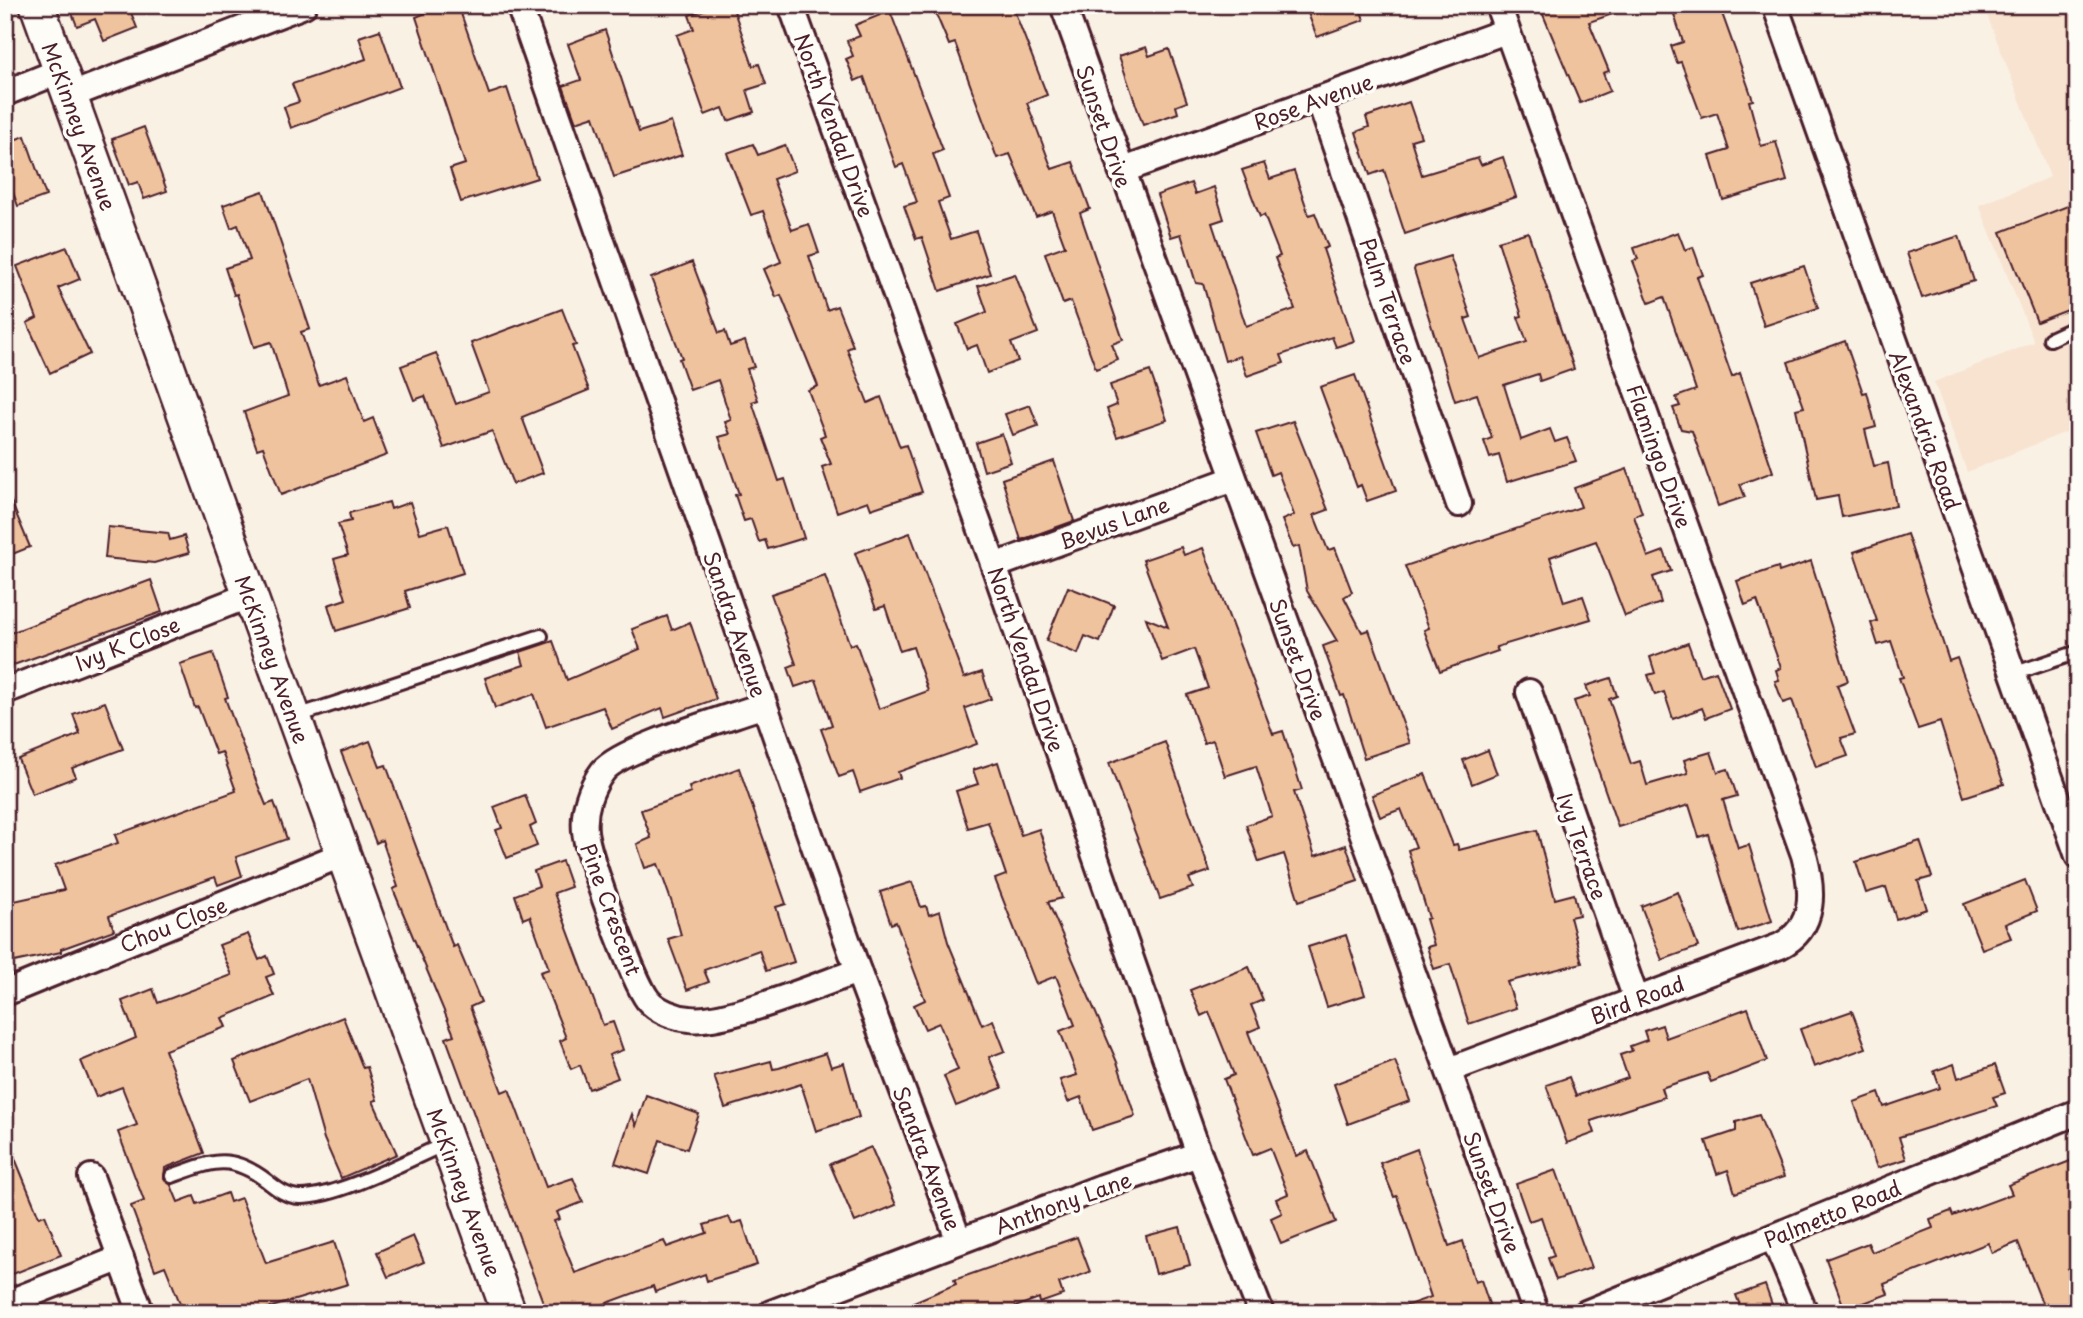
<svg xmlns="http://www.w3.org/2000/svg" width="2083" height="1318" viewBox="0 0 2083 1318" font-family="'Playpen Sans',sans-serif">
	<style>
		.built { fill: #f7e3d0 }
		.building { fill: #f0c39f; stroke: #4a1f2b; stroke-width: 2 }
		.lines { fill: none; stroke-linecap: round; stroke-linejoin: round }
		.lane-casing { stroke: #4a1f2b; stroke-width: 18 }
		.street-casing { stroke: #4a1f2b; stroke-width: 30 }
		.secondary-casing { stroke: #4a1f2b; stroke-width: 38 }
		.lane { stroke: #fdfcf7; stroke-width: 12 }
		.street { stroke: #fdfcf7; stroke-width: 24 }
		.secondary { stroke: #fdfcf7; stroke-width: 33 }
		.labels { text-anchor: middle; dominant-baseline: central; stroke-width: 7; stroke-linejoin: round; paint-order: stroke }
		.street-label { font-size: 21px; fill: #4a1f2b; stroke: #fdfcf7 }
	</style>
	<rect width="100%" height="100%" fill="#faf1e5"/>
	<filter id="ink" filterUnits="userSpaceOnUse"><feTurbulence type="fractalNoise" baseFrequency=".0143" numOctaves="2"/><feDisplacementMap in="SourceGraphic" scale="14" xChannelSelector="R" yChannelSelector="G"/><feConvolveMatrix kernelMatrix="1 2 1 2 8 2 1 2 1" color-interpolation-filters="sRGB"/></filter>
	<g filter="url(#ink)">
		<!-- built -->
		<polygon class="built" points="1983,5 2078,5 2078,427 1967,472 1934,382 2034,342 1979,205 2050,177"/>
		<!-- building -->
		<g class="building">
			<polygon points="69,5 128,5 137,28 104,41 95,19 77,26"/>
			<polygon points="426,5 458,5 489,94 507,88 537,178 461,202 450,169 465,164 416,17 428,12"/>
			<polygon points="718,5 732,5 753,66 759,64 766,84 747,90 754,112 728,121 723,108 705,115 677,35 694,29 689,15"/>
			<polygon points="960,5 1012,5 1047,95 1027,103 1037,129 1052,169 1073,162 1090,209 1080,213 1123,340 1112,344 1118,360 1096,369 1071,301 1063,304 1045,253 1065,246 1052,211 1036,217 1010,154 997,158 955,43 949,45 936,14"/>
			<polygon points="1305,5 1359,5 1364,20 1317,37"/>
			<polygon points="1539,5 1630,5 1630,8 1589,22 1609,71 1603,73 1610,91 1580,103"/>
			<polygon points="1671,5 1719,5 1753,100 1749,101 1761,146 1776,142 1787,181 1723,200 1710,156 1729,150 1717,113 1702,118 1681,62 1677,63 1671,46 1683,42"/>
			<polygon points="890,11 943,150 933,154 949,198 938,202 951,239 976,231 990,274 940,291 922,237 916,239 904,206 917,202 903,164 896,167 864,77 855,81 846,59 853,56 847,41 860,36 855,25"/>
			<polygon points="380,30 400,87 291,128 284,107 299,102 292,84 366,59 359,37"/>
			<polygon points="605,30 639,132 671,122 682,155 614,177 594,116 576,122 563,86 581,80 568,44"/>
			<polygon points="1146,47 1149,56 1169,49 1187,102 1176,106 1178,113 1143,125 1119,56"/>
			<polygon points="1409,102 1421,137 1411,140 1422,175 1478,158 1481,165 1503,157 1516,197 1405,234 1384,170 1370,175 1356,132 1369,127 1366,117"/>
			<polygon points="144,127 167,191 144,199 138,182 129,185 112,139"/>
			<polygon points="25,136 46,196 18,206 5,171 5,143"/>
			<polygon points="753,144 758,155 785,145 795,171 773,179 792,230 809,224 819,253 809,256 827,310 837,306 853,346 847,349 868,403 881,397 900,447 906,445 922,492 871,509 868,501 837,512 822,467 831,464 820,437 825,435 808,390 818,386 781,295 776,297 764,269 781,262 763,211 751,215 727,153"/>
			<polygon points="1264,163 1270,179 1294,171 1309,215 1315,213 1328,247 1323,249 1354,341 1336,347 1332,337 1281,355 1284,363 1247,376 1240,356 1225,361 1203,284 1196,283 1181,234 1171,237 1157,195 1191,183 1195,194 1214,187 1224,219 1212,223 1246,326 1295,309 1275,258 1280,256 1264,215 1260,217 1242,170"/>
			<polygon points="263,191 310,329 301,332 319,385 347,375 364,422 373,418 387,455 281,495 263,447 257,449 244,412 288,396 271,342 254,347 237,294 234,295 225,268 250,260 238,225 231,228 223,205"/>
			<polygon points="2078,202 2078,306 2037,322 2001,232"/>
			<polygon points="1528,232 1574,369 1540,381 1538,374 1504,385 1521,440 1550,429 1555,442 1567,438 1576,461 1507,482 1499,455 1490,458 1484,441 1492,438 1477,394 1455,401 1414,270 1415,267 1450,256 1471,317 1465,319 1479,358 1527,342 1518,317 1522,316 1498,241"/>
			<polygon points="1678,232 1685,250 1693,247 1703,275 1697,277 1732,377 1740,373 1773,472 1740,484 1745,497 1718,506 1692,431 1681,429 1673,408 1680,406 1676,397 1696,390 1664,297 1649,303 1633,261 1638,259 1634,248"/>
			<polygon points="1959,236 1974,281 1922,298 1907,253"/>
			<polygon points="67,247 80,279 58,288 90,354 50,373 27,323 37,318 17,266"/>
			<polygon points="692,262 719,333 725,331 730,346 745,341 754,367 747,369 758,400 752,402 779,481 785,479 804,538 768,549 765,540 759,542 751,519 744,521 735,495 739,494 719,437 730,434 725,422 731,420 718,380 690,390 679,359 682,358 651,278"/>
			<polygon points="1804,266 1818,308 1764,326 1750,283"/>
			<polygon points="1015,274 1038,333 1011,343 1018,361 987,373 977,345 967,349 957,324 987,312 978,286"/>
			<polygon points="562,309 576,345 572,346 589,390 522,417 543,473 513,484 492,431 444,448 425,396 414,400 401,366 436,353 456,404 489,392 471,343"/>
			<polygon points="1845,341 1863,393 1867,392 1876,427 1865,430 1874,466 1888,463 1896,506 1842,517 1838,496 1816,500 1796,409 1804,407 1788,362"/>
			<polygon points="1150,371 1167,420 1117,437 1107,409 1117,405 1110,385"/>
			<polygon points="1355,375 1396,491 1367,501 1361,485 1357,487 1320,387"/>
			<polygon points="1030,405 1038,426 1013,435 1005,414"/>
			<polygon points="1293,421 1328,510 1314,515 1328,550 1335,548 1352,592 1344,597 1362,632 1369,630 1410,743 1364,758 1344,695 1341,696 1323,646 1337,641 1307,591 1299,546 1293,548 1282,520 1294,515 1278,472 1271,475 1256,433"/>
			<polygon points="1002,434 1011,462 984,471 976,443"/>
			<polygon points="1054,461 1074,521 1021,540 1002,479"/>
			<polygon points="1627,469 1642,513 1634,516 1648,557 1664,551 1671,571 1653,577 1661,603 1625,616 1596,541 1550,557 1564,602 1583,596 1591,619 1496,647 1498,651 1440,671 1424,630 1429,628 1405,566 1581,507 1574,488"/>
			<polygon points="5,487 30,547 5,557"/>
			<polygon points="389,502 391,509 410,502 420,533 448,525 463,573 405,591 410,608 336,631 328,605 346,599 334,559 348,555 338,524 351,521 349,513"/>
			<polygon points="108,527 168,533 170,540 184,536 189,553 154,563 105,558"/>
			<polygon points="910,533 964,678 982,672 991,699 965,708 977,744 898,772 900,778 860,792 853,772 839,777 821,729 832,725 816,680 795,687 788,667 796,664 771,594 825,576 850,645 856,643 879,709 928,691 913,647 900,651 885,606 876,609 855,553"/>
			<polygon points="1907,534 1949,661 1957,658 2004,784 1964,797 1940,722 1918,729 1899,678 1903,677 1891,641 1878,645 1871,623 1877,621 1854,552"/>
			<polygon points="1181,547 1184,555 1203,548 1273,734 1283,731 1302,790 1294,792 1315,856 1346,845 1358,881 1299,901 1284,854 1259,862 1246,825 1272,816 1256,766 1225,776 1213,740 1204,743 1187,695 1208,688 1194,649 1162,661 1146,618 1168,627 1143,560"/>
			<polygon points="1811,561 1848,681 1837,685 1855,734 1841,738 1848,756 1816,767 1792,700 1783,703 1775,681 1779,680 1776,670 1781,668 1757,600 1745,605 1737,581 1778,567 1779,572"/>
			<polygon points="151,580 162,612 5,668 5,635"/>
			<polygon points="1068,587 1114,605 1100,642 1085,636 1078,654 1046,641"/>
			<polygon points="667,616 672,630 690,622 716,699 665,717 662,708 612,729 603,707 546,727 534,694 495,708 485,678 524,665 520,652 553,641 567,680 640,649 632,629"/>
			<polygon points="1688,643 1700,676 1716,671 1730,709 1706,718 1702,708 1673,719 1664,692 1655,695 1648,675 1655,673 1650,657"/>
			<polygon points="213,653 228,697 225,698 253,773 266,805 274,802 287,839 236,857 242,876 218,885 215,877 109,916 114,930 61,949 61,952 5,964 5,903 64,890 55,865 118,843 115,835 236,791 222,752 216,754 198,707 195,708 180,664"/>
			<polygon points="1611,678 1617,696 1609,699 1631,764 1640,761 1647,785 1688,773 1684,760 1711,752 1718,772 1728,769 1737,796 1723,800 1738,848 1749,845 1772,921 1738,932 1708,834 1699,837 1689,805 1618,827 1574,701 1590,696 1586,686"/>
			<polygon points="105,702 123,749 72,768 76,777 32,794 18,759 80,734 73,714"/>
			<polygon points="370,741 380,767 386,765 453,947 457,945 481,1002 470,1007 502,1092 509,1089 546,1187 573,1178 583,1202 557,1212 560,1219 554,1221 575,1273 664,1241 667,1247 707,1233 704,1225 729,1217 732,1224 742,1221 757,1265 707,1281 705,1274 655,1292 653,1286 599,1306 602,1313 547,1313 446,1038 454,1035 393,889 398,887 382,840 376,843 341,752"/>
			<polygon points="1165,742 1210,871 1189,878 1193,888 1160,899 1109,763"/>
			<polygon points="1488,750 1497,774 1472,784 1463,760"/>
			<polygon points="998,762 1021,835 1039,829 1062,898 1048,902 1117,1062 1135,1116 1092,1130 1081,1097 1068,1102 1060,1080 1077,1075 1060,1031 1075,1025 1056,976 1036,984 995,879 1006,875 988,822 968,828 956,791 978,784 973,770"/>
			<polygon points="739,768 786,904 776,907 794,962 766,971 759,950 704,970 709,982 687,990 668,939 681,935 673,906 658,864 645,868 637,844 651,838 641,810 691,793 689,787"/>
			<polygon points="1425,774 1453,845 1457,844 1459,850 1537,830 1555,899 1574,894 1579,915 1570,917 1582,963 1507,982 1516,1008 1469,1024 1450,964 1434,969 1427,947 1434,945 1426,919 1429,918 1408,850 1416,847 1401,809 1380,817 1372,795"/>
			<polygon points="525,795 536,824 530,827 537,846 507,858 496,830 502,828 494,807"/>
			<polygon points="1920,841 1932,877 1918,881 1927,909 1896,919 1886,887 1866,893 1856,862"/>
			<polygon points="562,861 571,887 554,893 603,1025 613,1022 623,1050 609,1055 618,1078 589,1089 580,1065 571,1069 560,1041 566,1038 540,972 549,969 530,916 523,919 515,895 539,886 534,871"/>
			<polygon points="2025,880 2037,911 2005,924 2011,938 1982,949 1964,904"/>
			<polygon points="912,882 921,907 926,906 929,915 940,911 948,942 982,1025 993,1020 1005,1051 989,1057 1002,1088 956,1106 944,1076 958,1070 939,1023 925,1029 914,1005 925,1000 896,922 891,924 880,892"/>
			<polygon points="1678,892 1698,947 1662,960 1641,906"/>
			<polygon points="248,934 259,960 267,956 274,974 266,977 274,996 222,1018 226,1027 165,1050 204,1153 165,1168 164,1178 171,1185 178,1202 194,1196 197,1204 227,1193 230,1202 241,1198 266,1263 334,1242 348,1284 252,1313 184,1313 165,1266 155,1270 131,1206 144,1201 118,1132 137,1125 122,1087 96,1097 81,1061 136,1038 122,1001 153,989 158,1003 232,975 219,945"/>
			<polygon points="1346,935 1365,995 1327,1007 1308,947"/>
			<polygon points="1249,967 1263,1000 1251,1005 1260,1027 1248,1032 1296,1156 1308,1151 1336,1222 1281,1244 1271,1218 1282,1213 1276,1199 1288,1194 1270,1148 1253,1155 1224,1079 1234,1075 1209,1012 1201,1016 1190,990"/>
			<polygon points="1748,1008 1767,1061 1711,1082 1707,1073 1661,1088 1664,1097 1591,1121 1595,1133 1567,1143 1546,1085 1569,1077 1576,1096 1628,1078 1620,1055 1632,1051 1630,1046 1647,1040 1644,1031 1662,1025 1666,1038"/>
			<polygon points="1852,1011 1866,1048 1814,1067 1800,1029"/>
			<polygon points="343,1017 363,1068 367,1067 377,1100 373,1101 397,1154 341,1178 324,1139 307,1079 250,1101 234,1061"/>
			<polygon points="826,1053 831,1067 844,1063 859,1117 816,1131 801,1084 725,1108 714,1076 771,1061 773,1069 779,1068"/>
			<polygon points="1395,1061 1410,1101 1348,1124 1334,1084"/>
			<polygon points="1954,1064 1958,1078 1995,1065 2005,1093 1993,1097 1997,1106 1899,1137 1906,1159 1877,1168 1854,1102 1879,1093 1884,1107 1940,1088 1934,1071"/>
			<polygon points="646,1095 699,1114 687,1149 660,1140 649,1174 615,1163 632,1114 636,1126"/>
			<polygon points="1759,1115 1784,1177 1735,1193 1728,1170 1717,1174 1706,1141 1736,1131 1736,1122"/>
			<polygon points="5,1134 39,1217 45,1215 61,1255 5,1277"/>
			<polygon points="871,1147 896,1205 855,1222 830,1164"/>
			<polygon points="1417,1149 1449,1246 1463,1241 1475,1282 1481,1280 1492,1313 1395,1313 1394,1310 1431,1297 1397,1196 1394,1197 1380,1163"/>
			<polygon points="2078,1158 2078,1267 2068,1269 2078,1292 2078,1313 2046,1313 2018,1242 1992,1253 1988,1243 1884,1284 1888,1294 1845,1310 1826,1259 1868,1243 1872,1252 1933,1228 1930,1219 1951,1211 1953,1216 2012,1194 2008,1185"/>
			<polygon points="1556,1170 1591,1268 1556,1280 1548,1258 1554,1256 1541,1217 1529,1221 1516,1184"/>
			<polygon points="1180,1227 1190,1265 1156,1274 1146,1236"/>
			<polygon points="413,1236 424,1262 388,1277 377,1252"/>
			<polygon points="1077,1237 1090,1272 1059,1283 1063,1295 1040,1303 1039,1298 999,1313 888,1313 956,1284 954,1280"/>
			<polygon points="1765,1285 1775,1313 1743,1313 1736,1295"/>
		</g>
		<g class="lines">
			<!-- lane casing -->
			<g class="lane-casing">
				<g id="lane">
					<polyline points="2050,339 2078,326"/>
					<polyline points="2013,674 2078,652"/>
					<polyline points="294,717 541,636"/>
					<path d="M172,1176c41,-15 58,-23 95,5 10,8 20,16 34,16 38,0 109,-38 146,-54"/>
				</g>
			</g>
			<!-- street casing -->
			<g class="street-casing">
				<g id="street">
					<polyline points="519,5 858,971 959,1241"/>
					<polyline points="791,5 994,566 1199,1154 1261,1313"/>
					<polyline points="1063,5 1536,1313"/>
					<polyline points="1775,5 2078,856"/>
					<polyline points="5,93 60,71"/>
					<polyline points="69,96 304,5"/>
					<polyline points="1319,99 1459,504"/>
					<polyline points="1121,171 1506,31"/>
					<polyline points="994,566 1233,479"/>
					<polyline points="5,691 250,595"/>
					<polyline points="1529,692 1636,999"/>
					<path d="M764,705c-33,12 -143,43 -161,66 -13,17 -20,39 -18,60 2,24 48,150 63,169 9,11 28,18 42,19 35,5 130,-35 168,-48"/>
					<polyline points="5,993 341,855"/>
					<path d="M1449,1070l331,-124c37,-19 33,-57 24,-91l-306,-850"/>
					<polyline points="91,1177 141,1313"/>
					<polyline points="1773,1237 1805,1313"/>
					<polyline points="5,1304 121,1258"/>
					<polyline points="771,1313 1102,1187 1199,1154"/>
					<polyline points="1586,1313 2078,1112"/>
				</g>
			</g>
			<!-- secondary casing -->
			<g class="secondary-casing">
				<polyline id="secondary" points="37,5 509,1313"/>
			</g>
			<!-- lane -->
			<use href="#lane" class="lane"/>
			<!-- street -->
			<use href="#street" class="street"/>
			<!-- secondary -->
			<use href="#secondary" class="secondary"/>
		</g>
	</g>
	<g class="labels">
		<!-- street labels -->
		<g class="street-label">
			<text transform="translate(1313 101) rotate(-20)">Rose Avenue</text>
			<text transform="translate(835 125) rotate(70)">North Vendal Drive</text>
			<text transform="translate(80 126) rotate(70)">McKinney Avenue</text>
			<text transform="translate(1105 126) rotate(71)">Sunset Drive</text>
			<text transform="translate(1389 301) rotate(71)">Palm Terrace</text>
			<text transform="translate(1926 430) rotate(70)">Alexandria Road</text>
			<text transform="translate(1660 456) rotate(70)">Flamingo Drive</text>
			<text transform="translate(1114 522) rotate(-20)">Bevus Lane</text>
			<text transform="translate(736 624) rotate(71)">Sandra Avenue</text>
			<text transform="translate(127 643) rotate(-22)">Ivy K Close</text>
			<text transform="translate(273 659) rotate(70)">McKinney Avenue</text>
			<text transform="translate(1027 659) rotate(71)">North Vendal Drive</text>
			<text transform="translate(1299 659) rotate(70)">Sunset Drive</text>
			<text transform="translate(1583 846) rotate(71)">Ivy Terrace</text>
			<text transform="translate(612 909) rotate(70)">Pine Crescent</text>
			<text transform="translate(173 924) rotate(-22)">Chou Close</text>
			<text transform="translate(1637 999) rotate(-21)">Bird Road</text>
			<text transform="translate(928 1158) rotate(69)">Sandra Avenue</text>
			<text transform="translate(465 1192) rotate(70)">McKinney Avenue</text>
			<text transform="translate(1493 1192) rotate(70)">Sunset Drive</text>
			<text transform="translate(1063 1202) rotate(-20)">Anthony Lane</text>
			<text transform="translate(1832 1213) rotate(-22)">Palmetto Road</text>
		</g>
	</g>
	<!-- margin -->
	<rect width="2083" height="1318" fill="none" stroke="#fdfcf7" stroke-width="28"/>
	<rect x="14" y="14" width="2055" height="1290" fill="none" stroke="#4a1f2b" stroke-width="2.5" filter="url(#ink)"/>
</svg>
